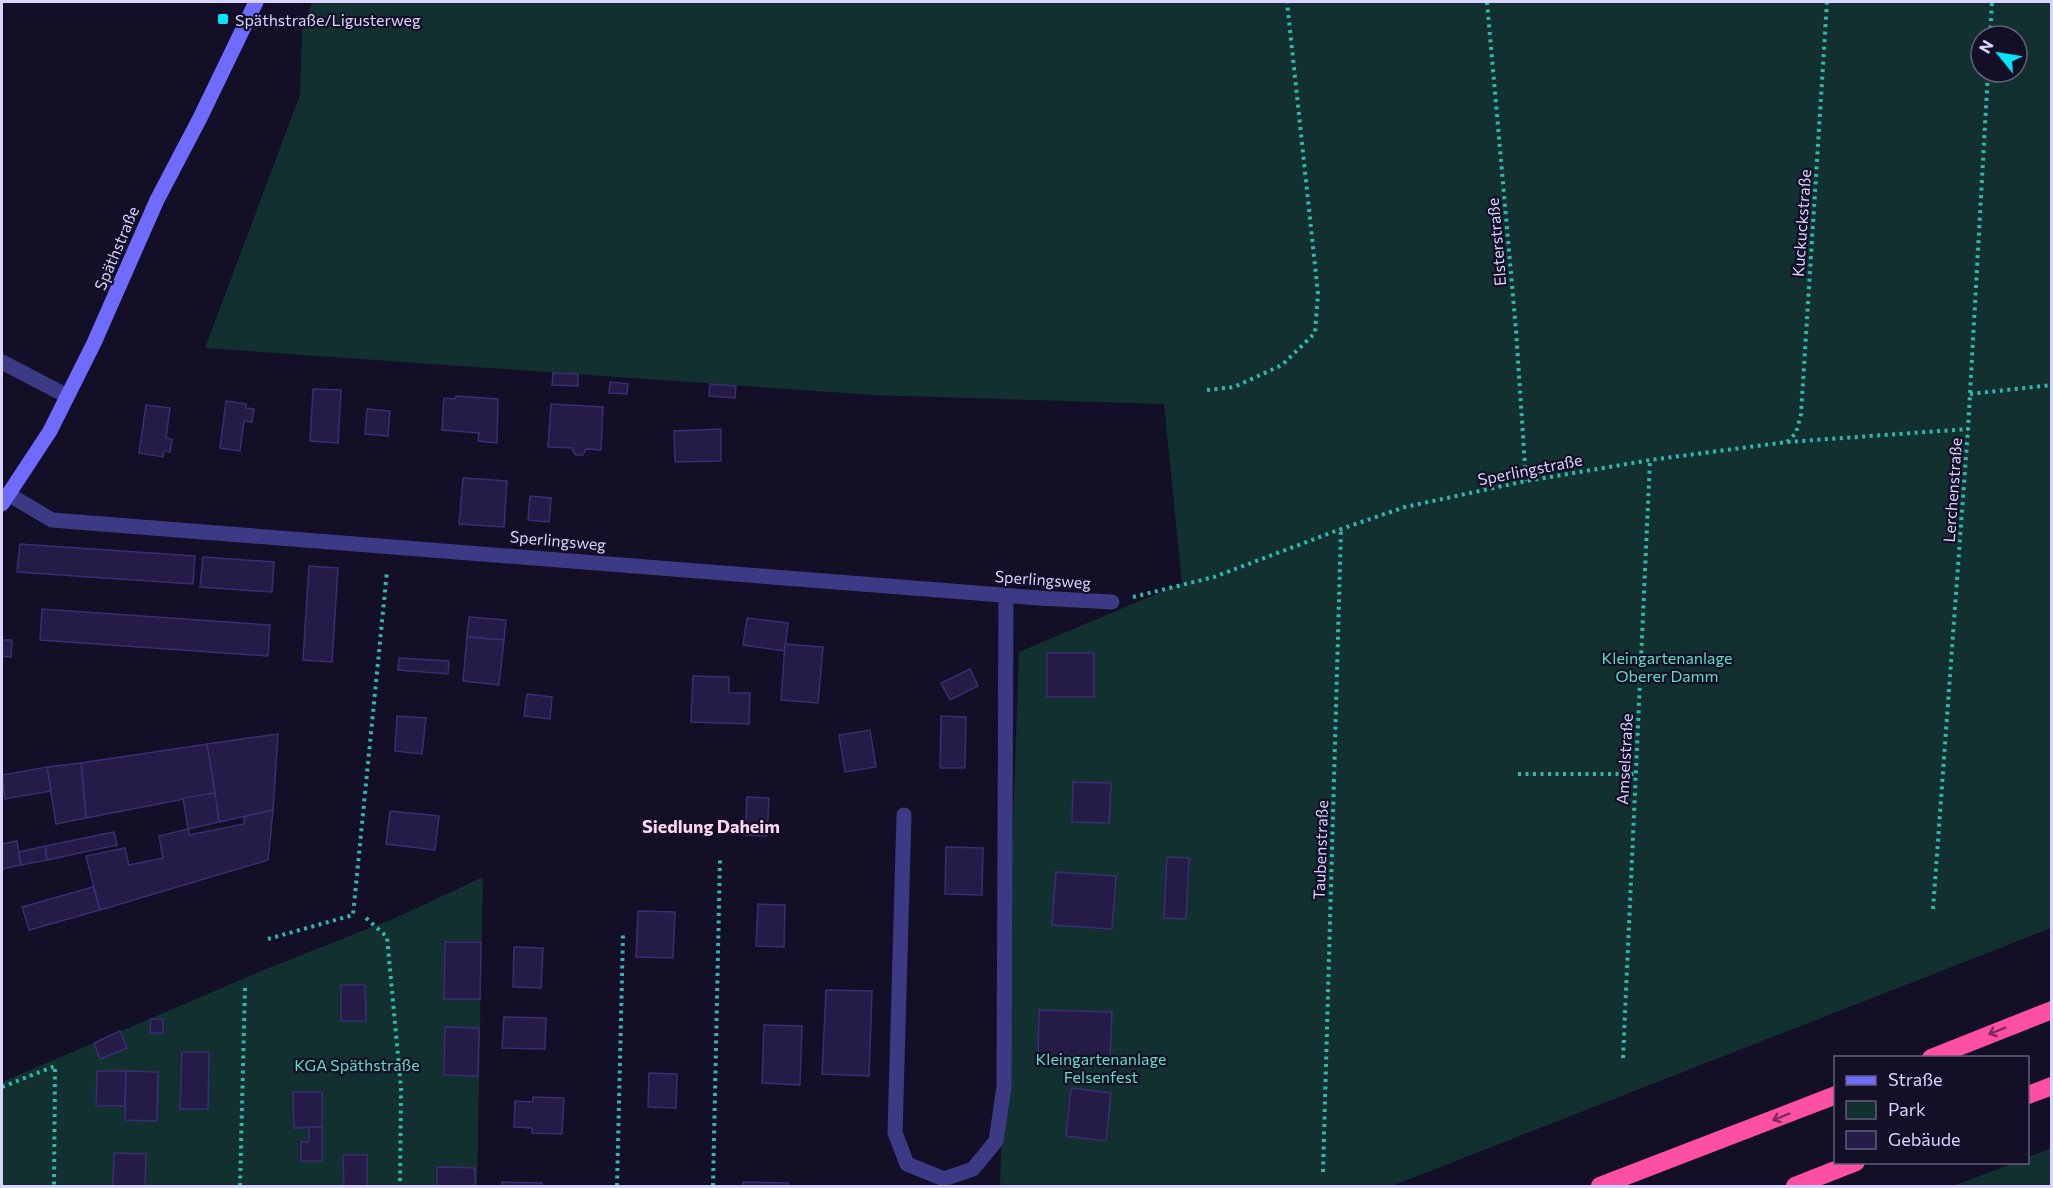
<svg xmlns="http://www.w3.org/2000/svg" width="2053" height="1188" viewBox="0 0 2053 1188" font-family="Commissioner,sans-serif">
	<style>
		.green { fill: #12302f; fill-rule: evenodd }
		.building { fill: #241b47; stroke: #3b2d73; stroke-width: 1.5 }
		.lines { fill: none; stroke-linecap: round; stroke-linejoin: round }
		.path { stroke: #2fb8b0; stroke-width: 4; stroke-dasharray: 3 4.5; stroke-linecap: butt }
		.service { stroke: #3d3a85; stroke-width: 15 }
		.secondary { stroke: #6f6bff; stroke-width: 15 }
		.motorway { stroke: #ff4fa3; stroke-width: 18 }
		.oneway { stroke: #7d2c5e }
		.poi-dot { fill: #00e5ff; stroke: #130f26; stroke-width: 2 }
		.labels { text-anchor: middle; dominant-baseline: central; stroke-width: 4.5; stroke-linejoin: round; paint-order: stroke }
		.poi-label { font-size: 16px; fill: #d9d4ff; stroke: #130f26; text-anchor: start }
		.street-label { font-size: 16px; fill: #d9d4ff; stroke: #130f26 }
		.park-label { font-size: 16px; fill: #5fe0c0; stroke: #130f26 }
		.neighbourhood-label { font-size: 18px; font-weight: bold; fill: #ffd6f0; stroke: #130f26 }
	</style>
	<rect width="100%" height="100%" fill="#130f26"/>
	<!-- green -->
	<g class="green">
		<path d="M312,2h1739v926l-659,258h-392l19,-534 163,-69 -18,-179 -291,-9 -668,-47 95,-253 2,-65zM1981,36h36v36h-36z"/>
		<polygon points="483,877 477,1186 2,1186 2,1082 261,971 395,918"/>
		<polygon points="2051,1148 2051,1186 1953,1186 2014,1163 2028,1162 2028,1157"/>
	</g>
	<!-- building -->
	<g class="building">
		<polygon points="553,373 578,374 578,386 552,385"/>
		<polygon points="610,382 628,384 627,394 609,393"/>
		<polygon points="710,384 736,386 735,398 709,396"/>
		<polygon points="313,389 341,390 338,443 310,441"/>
		<polygon points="456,396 498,399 497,443 478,441 479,433 442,430 444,398 455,399"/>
		<polygon points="226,401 246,404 246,408 254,409 252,422 244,421 240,451 220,448"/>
		<polygon points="551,404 603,407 601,450 586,449 583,455 576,455 573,451 573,448 548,447"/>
		<polygon points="146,405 170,408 166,438 172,439 170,452 164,451 163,457 139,453"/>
		<polygon points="367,409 390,411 388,436 365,434"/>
		<polygon points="721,429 721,461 675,462 674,431"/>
		<polygon points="463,478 507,481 504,527 459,524"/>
		<polygon points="530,496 551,498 549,522 528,520"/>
		<polygon points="20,544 195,556 193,584 17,572"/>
		<polygon points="203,557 274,562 272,592 200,587"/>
		<polygon points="309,566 338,568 332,662 303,660"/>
		<polygon points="42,609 270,625 268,656 40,640"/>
		<polygon points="469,617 506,620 504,640 467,637"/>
		<polygon points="747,618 788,623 785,651 743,645"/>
		<polygon points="467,637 504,640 499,685 463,681"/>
		<polygon points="2,640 12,640 11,657 2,656"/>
		<polygon points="785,644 823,647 818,703 781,700"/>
		<rect x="1047" y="653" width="47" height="44"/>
		<polygon points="399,658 449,661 448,674 398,670"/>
		<polygon points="970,669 978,686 950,700 941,683"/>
		<polygon points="693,676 729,677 729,693 750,693 749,724 691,722"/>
		<polygon points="527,694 552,697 550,719 524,716"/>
		<polygon points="397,716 426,718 422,754 395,751"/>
		<polygon points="941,716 966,717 965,768 940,768"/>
		<polygon points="870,730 876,767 845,772 839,735"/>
		<polygon points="278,734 273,810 219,822 207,744"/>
		<polygon points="207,744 215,793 86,818 81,763"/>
		<polygon points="81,763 86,818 56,824 47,767"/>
		<polygon points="47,767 51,791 5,799 2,775"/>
		<polygon points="1073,782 1111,783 1109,823 1072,822"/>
		<polygon points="215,793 219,822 188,829 183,798"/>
		<polygon points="747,797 769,798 767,836 745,835"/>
		<polygon points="273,810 268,860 100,910 86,856 125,848 129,865 163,858 159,836 188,829 189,835 244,824 244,817"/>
		<polygon points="390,811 439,816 435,850 386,844"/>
		<polygon points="114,832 117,845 47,860 45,846"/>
		<polygon points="17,841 21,865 2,869 2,844"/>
		<polygon points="45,846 47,860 21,865 19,852"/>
		<polygon points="946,847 983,848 982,895 945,894"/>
		<polygon points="1167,857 1189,858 1186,919 1164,918"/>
		<polygon points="1056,872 1116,876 1112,929 1052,925"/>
		<polygon points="93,887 100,910 29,930 22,907"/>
		<polygon points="758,904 785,905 784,947 756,946"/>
		<polygon points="638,911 675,912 673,958 636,957"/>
		<polygon points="445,942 481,942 480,999 444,999"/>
		<polygon points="514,947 543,948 541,988 513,987"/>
		<polygon points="341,985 365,985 366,1021 341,1021"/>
		<polygon points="826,990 872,991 869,1076 822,1074"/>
		<polygon points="1039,1010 1112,1012 1110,1057 1038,1055"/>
		<polygon points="504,1017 546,1018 545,1049 502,1048"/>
		<polygon points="151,1019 163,1019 163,1033 150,1033"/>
		<polygon points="764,1025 802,1026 800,1085 762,1083"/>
		<polygon points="445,1027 479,1028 478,1076 444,1075"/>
		<polygon points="120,1031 127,1048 100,1059 94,1043"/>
		<polygon points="182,1052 209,1052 208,1109 180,1109"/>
		<polygon points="97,1071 126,1071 125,1106 96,1106"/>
		<polygon points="126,1071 158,1072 157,1121 125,1120"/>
		<polygon points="649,1073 677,1074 676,1108 648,1107"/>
		<polygon points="1071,1088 1111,1093 1106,1141 1066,1136"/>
		<polygon points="293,1092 322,1092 322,1127 294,1128"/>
		<polygon points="533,1097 564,1098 562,1134 532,1133 532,1128 514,1127 515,1101 533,1102"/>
		<polygon points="309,1127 322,1127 322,1161 301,1161 301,1142 309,1142"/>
		<polygon points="114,1153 146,1154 145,1186 113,1186"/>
		<polygon points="343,1155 367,1155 367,1186 344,1186"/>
		<polygon points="437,1167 475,1168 475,1186 437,1186"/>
		<polygon points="502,1182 542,1183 542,1186 502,1186"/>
		<polygon points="743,1182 788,1183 788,1186 743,1186"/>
	</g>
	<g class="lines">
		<!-- path -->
		<g class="path">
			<polyline points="1487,2 1516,330 1526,481"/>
			<polyline points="1990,36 1992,2"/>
			<polyline points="1207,390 1234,387 1282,365 1315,333 1318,294 1287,2"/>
			<polyline points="1970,394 2052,385"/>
			<polyline points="1787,442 1796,433 1801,414 1827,2"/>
			<polyline points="1133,597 1214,577 1341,529 1405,507 1526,481 1650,460 1787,442 1968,429"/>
			<polyline points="1518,774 1636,774"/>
			<polyline points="1933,909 1968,429 1988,72"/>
			<polyline points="366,918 387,937 401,1088 400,1186"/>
			<polyline points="268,939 353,915 387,571"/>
			<polyline points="1623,1058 1650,460"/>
			<polyline points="2,1087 55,1066 54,1186"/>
			<polyline points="1323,1172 1341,529"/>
			<polyline points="240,1186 245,988"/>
			<polyline points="617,1186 623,935"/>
			<polyline points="713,1186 720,858"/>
		</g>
		<!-- service -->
		<g class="service">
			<polyline points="2,362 67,396"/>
			<polyline points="8,494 52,520 1039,598 1112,602"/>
			<polyline points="904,815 895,1133 907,1164 944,1179 973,1169 996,1141 1004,1087 1006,595"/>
		</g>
		<!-- secondary -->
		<polyline class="secondary" points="2,504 50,431 94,343 157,200 200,118 256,2"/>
		<!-- motorway -->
		<g class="motorway">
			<polyline points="1931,1058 2052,1010"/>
			<polyline points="2028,1095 2052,1086"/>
			<polyline points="1600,1186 1836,1095"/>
			<polyline points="1795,1186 1856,1162"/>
		</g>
	</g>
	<!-- one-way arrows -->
	<defs><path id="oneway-shaft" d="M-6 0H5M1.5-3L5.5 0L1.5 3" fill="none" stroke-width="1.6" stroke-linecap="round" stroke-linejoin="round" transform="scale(1.5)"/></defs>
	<g class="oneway">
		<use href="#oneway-shaft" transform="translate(1997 1031) rotate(158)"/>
		<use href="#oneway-shaft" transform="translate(1781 1117) rotate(158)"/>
	</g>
	<!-- markers -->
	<rect class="poi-dot" x="217" y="13" width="12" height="12" rx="3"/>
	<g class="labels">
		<!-- poi labels -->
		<g class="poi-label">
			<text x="235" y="19">Späthstraße/Ligusterweg</text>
		</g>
		<!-- street labels -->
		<g class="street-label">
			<text transform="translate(1801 223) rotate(-86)">Kuckuckstraße</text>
			<text transform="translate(1496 242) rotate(-95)">Elsterstraße</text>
			<text transform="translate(116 248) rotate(-67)">Späthstraße</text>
			<text transform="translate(1530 469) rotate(-11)">Sperlingstraße</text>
			<text transform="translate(1952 490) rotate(-86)">Lerchenstraße</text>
			<text transform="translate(558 540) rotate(5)">Sperlingsweg</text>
			<text transform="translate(1043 579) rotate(4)">Sperlingsweg</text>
			<text transform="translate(1624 759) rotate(-87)">Amselstraße</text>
			<text transform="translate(1320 850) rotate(-88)">Taubenstraße</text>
		</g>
		<!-- park labels -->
		<g class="park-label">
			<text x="1667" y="657">Kleingartenanlage<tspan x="1667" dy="18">Oberer Damm</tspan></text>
			<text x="1101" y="1058">Kleingartenanlage<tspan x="1101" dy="18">Felsenfest</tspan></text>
			<text x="357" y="1064">KGA Späthstraße</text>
		</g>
		<!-- neighbourhood labels -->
		<g class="neighbourhood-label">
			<text x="711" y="826">Siedlung Daheim</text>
		</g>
	</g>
	<!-- border -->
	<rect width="2053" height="1188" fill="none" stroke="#d9d4ff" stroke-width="6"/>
	<!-- legend -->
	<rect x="1834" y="1056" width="195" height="108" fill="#130f26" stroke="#625e7d" stroke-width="1.5"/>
	<rect x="1846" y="1076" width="30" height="9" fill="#6f6bff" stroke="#625e7d" stroke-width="1.5"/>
	<text x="1888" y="1086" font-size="18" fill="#d9d4ff">Straße</text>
	<rect x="1846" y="1101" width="30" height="18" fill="#12302f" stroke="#625e7d" stroke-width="1.5"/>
	<text x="1888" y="1116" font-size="18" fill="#d9d4ff">Park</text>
	<rect x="1846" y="1131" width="30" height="18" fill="#241b47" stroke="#625e7d" stroke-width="1.5"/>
	<text x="1888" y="1146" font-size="18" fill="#d9d4ff">Gebäude</text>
	<!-- north arrow -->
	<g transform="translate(1999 54) rotate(300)"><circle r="28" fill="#130f26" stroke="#625e7d" stroke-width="1.5"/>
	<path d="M0-4.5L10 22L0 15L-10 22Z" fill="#00e5ff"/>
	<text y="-9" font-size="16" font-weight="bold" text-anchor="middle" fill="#d9d4ff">N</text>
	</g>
</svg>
